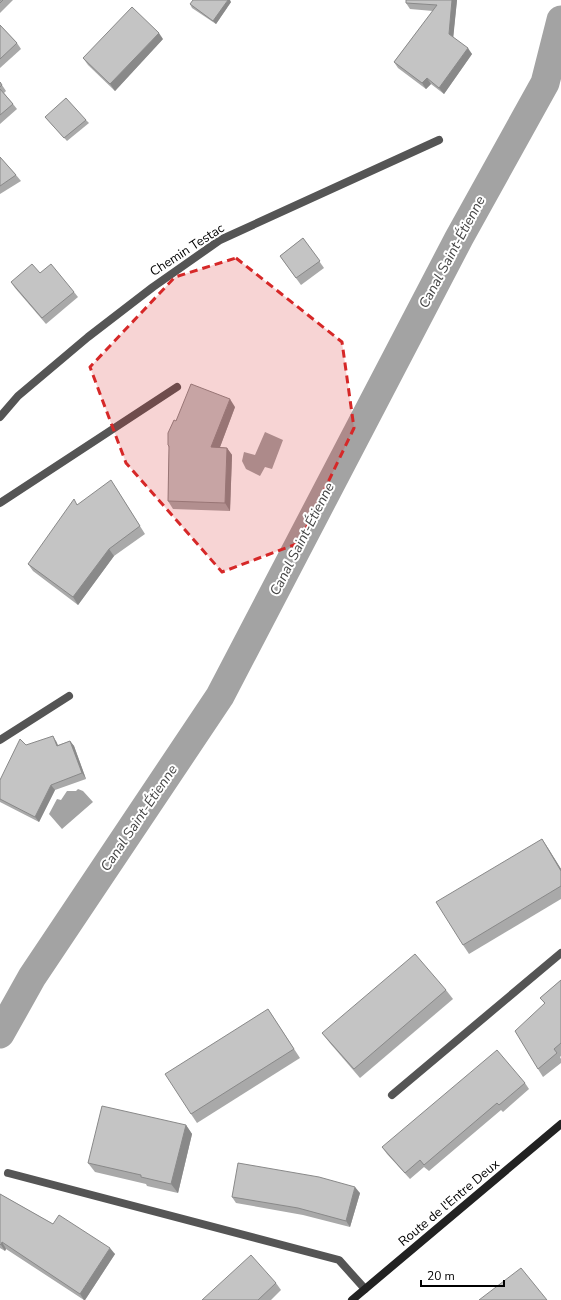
<svg xmlns="http://www.w3.org/2000/svg" width="561" height="1300" viewBox="0 0 561 1300" font-family="'Nunito Sans',sans-serif">
	<style>
		.water { fill: #a3a3a3 }
		.lines { fill: none; stroke-linecap: round; stroke-linejoin: round }
		.canal { stroke: #a3a3a3; stroke-width: 29 }
		.service { stroke: #555; stroke-width: 8 }
		.minor { stroke: #555; stroke-width: 8 }
		.secondary { stroke: #222; stroke-width: 8 }
		.wall { fill: #a9a9a9 }
		.shaded-wall { fill: #898989 }
		.building { fill: #c4c4c4; stroke: #898989 }
		.marked { fill: #d62828; fill-opacity: 0.2; stroke: #d62828; stroke-width: 3; stroke-dasharray: 8 5; stroke-linejoin: round }
		.labels { text-anchor: middle; dominant-baseline: central; stroke-width: 4; stroke-linejoin: round; paint-order: stroke }
		.street-label { font-size: 13px; fill: #000; stroke: #fff }
		.water-label { font-size: 14px; font-style: italic; fill: #444; stroke: #fff }
	</style>
	<rect width="100%" height="100%" fill="#fff"/>
	<!-- water -->
	<g class="water">
		<polygon points="265,432 283,440 272,469 265,467 260,476 246,469 242,461 244,452 255,455"/>
		<polygon points="78,789 83,791 93,802 62,829 49,814 57,799 61,800 67,791 76,791"/>
	</g>
	<g class="lines">
		<!-- canal -->
		<polyline class="canal" points="0,1034 32,977 220,696 459,238 545,83 561,20"/>
		<!-- service -->
		<g class="service">
			<polyline points="392,1095 561,953"/>
			<polyline points="8,1173 339,1260 365,1289"/>
		</g>
		<!-- minor -->
		<g class="minor">
			<polyline points="0,417 18,396 88,337 153,287 220,240 439,140"/>
			<polyline points="0,503 177,387"/>
			<polyline points="0,740 69,696"/>
		</g>
		<!-- secondary -->
		<polyline class="secondary" points="352,1300 561,1124"/>
	</g>
	<!-- wall -->
	<g class="wall">
		<polygon points="0,0 13,0 0,13"/>
		<polygon points="406,0 457,0 453,37 472,54 444,94 431,84 426,89 398,68 394,62 433,11 410,9 406,3"/>
		<polygon points="231,2 216,24 192,8 190,4"/>
		<polygon points="0,25 17,43 21,49 0,68"/>
		<polygon points="163,39 115,91 88,65 83,58"/>
		<polygon points="0,82 6,91 4,93 13,104 17,109 0,124"/>
		<polygon points="45,117 86,120 89,123 67,141"/>
		<polygon points="0,157 16,175 21,181 0,194"/>
		<polygon points="303,238 324,268 301,285 280,256"/>
		<polygon points="40,273 74,292 78,297 46,324 15,288 11,282"/>
		<polygon points="235,407 220,447 227,448 232,455 230,511 173,509 168,501 169,448 168,445 176,421"/>
		<polygon points="116,488 145,534 114,556 78,605 33,571 28,564"/>
		<polygon points="56,741 58,745 70,741 74,746 86,779 55,790 39,822 0,802 0,780 26,745"/>
		<polygon points="542,839 561,869 561,899 469,954 463,945"/>
		<polygon points="561,980 561,1056 560,1057 561,1059 561,1063 543,1077 538,1069 545,1004 540,998"/>
		<polygon points="446,990 453,999 360,1078 329,1042 322,1033"/>
		<polygon points="268,1009 300,1058 197,1123 191,1114"/>
		<polygon points="525,1083 529,1089 503,1112 501,1110 429,1171 424,1167 410,1179 387,1154 382,1147"/>
		<polygon points="186,1125 192,1134 178,1193 147,1186 146,1184 95,1172 88,1163"/>
		<polygon points="360,1193 350,1227 303,1215 236,1203 232,1197"/>
		<polygon points="0,1194 53,1224 115,1254 85,1300 84,1300 6,1249 5,1251 0,1248"/>
		<polygon points="276,1283 281,1290 271,1300 202,1300"/>
	</g>
	<!-- shaded-wall -->
	<g class="shaded-wall">
		<polygon points="228,0 230,0 231,2 216,24 213,21"/>
		<polygon points="452,0 457,0 453,40 449,34"/>
		<polygon points="159,33 163,39 115,91 110,84"/>
		<polygon points="468,48 472,54 444,94 439,88"/>
		<polygon points="427,78 431,84 426,89 422,83"/>
		<polygon points="230,399 235,407 217,455 211,447"/>
		<polygon points="227,448 232,455 230,511 225,503"/>
		<polygon points="109,549 114,556 78,605 73,597"/>
		<polygon points="53,736 56,741 60,751 57,746"/>
		<polygon points="70,741 74,746 86,779 82,773"/>
		<polygon points="51,785 55,790 39,822 35,817"/>
		<polygon points="542,839 548,848 561,869 561,871"/>
		<polygon points="186,1125 192,1134 178,1193 171,1184"/>
		<polygon points="355,1187 360,1193 350,1227 346,1221"/>
		<polygon points="2,1242 6,1249 5,1251 1,1245"/>
		<polygon points="110,1248 115,1254 85,1300 84,1300 80,1294"/>
	</g>
	<!-- building -->
	<g class="building">
		<polygon points="0,0 3,0 0,3"/>
		<polygon points="193,0 228,0 213,21 190,4"/>
		<polygon points="406,0 452,0 449,34 468,48 439,88 427,78 422,83 394,62 437,5 406,3"/>
		<polygon points="132,7 159,33 110,84 83,58"/>
		<polygon points="0,25 17,43 0,59"/>
		<polygon points="0,82 2,85 0,87"/>
		<polygon points="0,89 13,104 0,115"/>
		<polygon points="66,98 86,120 64,138 45,117"/>
		<polygon points="0,157 16,175 0,186"/>
		<polygon points="303,238 320,261 296,278 280,256"/>
		<polygon points="32,264 40,273 51,264 74,292 42,318 11,282"/>
		<polygon points="191,384 230,399 211,447 227,448 225,503 168,501 169,446 168,445 168,433 174,420 176,421"/>
		<polygon points="111,480 140,526 109,549 73,597 28,564 74,499 77,505"/>
		<polygon points="53,736 57,746 70,741 82,773 51,785 35,817 0,799 0,780 20,739 26,745"/>
		<polygon points="542,839 561,871 561,886 463,945 436,902"/>
		<polygon points="415,954 446,990 354,1069 322,1033"/>
		<polygon points="561,980 561,1043 554,1049 557,1053 538,1069 515,1031 545,1003 540,998"/>
		<polygon points="268,1009 294,1049 191,1114 165,1074"/>
		<polygon points="497,1050 525,1083 499,1105 497,1103 424,1165 420,1160 405,1173 382,1147"/>
		<polygon points="102,1106 186,1125 171,1184 141,1177 141,1175 88,1163"/>
		<polygon points="238,1163 319,1177 355,1187 346,1221 298,1208 232,1197"/>
		<polygon points="0,1194 53,1224 59,1215 110,1248 80,1294 2,1242 1,1245 0,1244"/>
		<polygon points="251,1255 276,1283 258,1300 202,1300"/>
		<polygon points="521,1268 547,1300 479,1300"/>
	</g>
	<!-- marked area -->
	<path class="marked" d="M236,258l106,84 12,86 -55,115 -77,29 -96,-109 -36,-96 85,-90z"/>
	<g class="labels">
		<!-- street labels -->
		<g class="street-label">
			<text transform="translate(187 250) rotate(-33)">Chemin Testac</text>
			<text transform="translate(449 1203) rotate(-40)">Route de l'Entre Deux</text>
		</g>
		<!-- water labels -->
		<g class="water-label">
			<text transform="translate(452 252) rotate(-62)">Canal Saint-Étienne</text>
			<text transform="translate(302 539) rotate(-63)">Canal Saint-Étienne</text>
			<text transform="translate(139 818) rotate(-56)">Canal Saint-Étienne</text>
		</g>
	</g>
	<!-- scale -->
	<path d="M421 1280v6h83v-6" fill="none" stroke="#000000" stroke-width="2"/>
	<text x="427" y="1280" font-size="12" fill="#000000" stroke="#ffffff" stroke-width="3" paint-order="stroke">20 m</text>
</svg>
